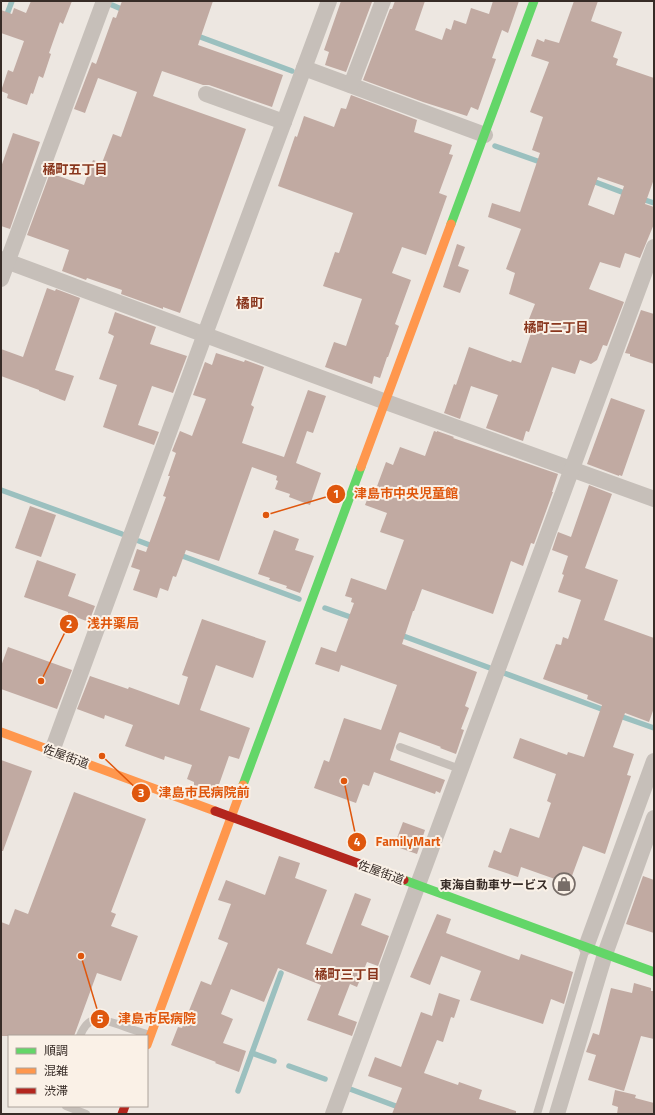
<svg xmlns="http://www.w3.org/2000/svg" width="655" height="1115" viewBox="0 0 655 1115" font-family="'Titillium Web','Noto Sans JP',sans-serif">
	<style>
		.lines { fill: none; stroke-linecap: round; stroke-linejoin: round }
		.stream { stroke: #9bc0bf; stroke-width: 5.5 }
		.building { fill: #c1aaa2; fill-rule: evenodd }
		.lane { stroke: #c6bfb9; stroke-width: 8 }
		.street { stroke: #c6bfb9; stroke-width: 16 }
		.fast { stroke: #63d668; stroke-width: 9 }
		.slow { stroke: #ff974d; stroke-width: 9 }
		.jam { stroke: #b3261e; stroke-width: 9 }
		.labels { text-anchor: middle; dominant-baseline: central; stroke-width: 4; stroke-linejoin: round; paint-order: stroke }
		.street-label { font-size: 12px; fill: #372c27; stroke: #faf1e7 }
		.poi-label { font-size: 12px; font-weight: bold; fill: #372c27; stroke: #faf1e7; text-anchor: end }
		.neighbourhood-label { font-size: 13px; font-weight: bold; fill: #89361d; stroke: #faf1e7 }
		.quarter-label { font-size: 14px; font-weight: bold; fill: #89361d; stroke: #faf1e7 }
		.leader { fill: none; stroke: #df570d; stroke-width: 1.5 }
		.callout-dot { fill: #df570d; stroke: #faf1e7; stroke-width: 1.5 }
		.mark-label { font-size: 12px; text-anchor: middle; font-weight: bold; fill: #fff }
		.callout-label { font-size: 13px; text-anchor: middle; font-weight: bold; fill: #df570d; stroke: #faf1e7; stroke-width: 4; stroke-linejoin: round; paint-order: stroke }
	</style>
	<rect width="100%" height="100%" fill="#ede7e1"/>
	<g class="lines">
		<!-- stream -->
		<g class="stream">
			<polyline points="112,5 126,11"/>
			<polyline points="1,30 12,1"/>
			<polyline points="195,35 292,71"/>
			<polyline points="495,146 543,163"/>
			<polyline points="590,180 627,194"/>
			<polyline points="639,198 654,203"/>
			<polyline points="1,490 122,534"/>
			<polyline points="139,541 155,547"/>
			<polyline points="177,554 299,599"/>
			<polyline points="325,608 356,619"/>
			<polyline points="398,634 490,668"/>
			<polyline points="504,673 607,711"/>
			<polyline points="617,715 654,728"/>
			<polyline points="252,1053 274,1061"/>
			<polyline points="289,1066 325,1079"/>
			<polyline points="350,1089 401,1108"/>
			<polyline points="238,1091 281,973"/>
		</g>
	</g>
	<!-- building -->
	<g class="building">
		<polygon points="31,1 72,1 63,24 60,22 49,53 51,54 43,78 39,76 33,94 31,93 27,105 7,98 8,94 1,91 8,70 13,72 24,41 1,33 1,10 12,14 14,8 26,13"/>
		<polygon points="122,1 213,1 198,45 283,75 272,107 209,85 203,85 162,71 153,96 246,129 180,313 163,307 163,309 121,294 122,290 87,278 86,280 62,271 69,250 27,235 50,173 84,185 93,160 102,163 113,134 121,137 137,92 98,78 85,113 74,109 92,62 96,64 113,17 116,18"/>
		<polygon points="341,1 368,1 372,2 346,72 325,65 329,52 324,50"/>
		<polygon points="395,1 425,1 415,30 442,40 446,28 451,30 454,20 466,24 471,8 489,14 493,1 519,1 508,33 502,30 492,58 496,59 478,110 471,107 467,116 423,102 363,80 390,9 392,9"/>
		<path d="M574,1h24l-7,20 31,11 -9,25 5,2 -2,6 38,13v101l-9,25 9,3v17l-14,34 -15,-5 -5,15 -20,-6 -11,27 35,13 -17,44 -4,-1 -6,15 -6,4 -11,-4 -5,14 -23,-7 -23,65 -3,-1 -3,10 -37,-13 12,-33 -27,-9 -11,33 -16,-6 10,-29 2,1 13,-38 42,15 1,-2 9,3 14,-42 -6,-2 6,-15 -26,-10 6,-21 -9,-4 15,-40 -33,-12 4,-14 28,9 20,-59 -8,-3 11,-33 -13,-5 19,-50 -18,-6 6,-17 7,3 1,-3 14,4zM598,177l26,9 -10,29 -26,-10z"/>
		<polygon points="351,95 417,120 414,132 452,145 449,154 453,155 439,193 447,196 426,255 402,247 392,273 411,280 395,324 399,326 388,357 387,357 380,378 374,376 372,384 325,367 334,342 346,346 362,299 323,286 335,252 339,253 353,213 278,186 295,136 297,137 304,116 334,127 341,108 346,109"/>
		<polygon points="13,133 40,142 10,229 1,226 1,167"/>
		<polygon points="457,244 465,247 458,266 469,270 460,293 443,287"/>
		<polygon points="47,288 55,291 56,289 80,298 55,370 74,376 65,401 39,391 39,390 1,376 1,349 23,357"/>
		<polygon points="641,310 654,314 654,364 630,356 630,354 625,353"/>
		<polygon points="115,312 156,327 150,344 187,356 173,393 152,386 138,425 159,432 154,445 103,427 117,385 99,379 114,336 108,333"/>
		<polygon points="216,353 244,362 245,360 264,367 251,405 254,407 242,443 284,457 308,390 326,396 313,433 307,431 296,463 321,473 310,505 289,497 290,494 275,489 278,481 276,480 277,476 252,467 219,561 186,550 176,577 173,576 168,591 160,588 157,598 133,590 140,570 131,567 137,549 146,552 166,497 163,496 170,476 168,476 176,453 172,451 180,431 192,436 206,399 193,395 205,362 212,365"/>
		<polygon points="611,398 645,410 622,476 619,475 619,476 587,464"/>
		<polygon points="434,431 437,432 437,431 454,437 453,438 558,474 552,492 553,492 534,544 531,543 523,566 511,561 493,614 422,589 414,611 413,611 402,644 477,672 465,706 469,708 461,729 464,730 456,754 440,748 441,747 400,732 399,733 390,760 445,780 440,793 436,791 435,794 374,772 369,786 363,784 356,803 314,788 324,760 329,762 344,718 381,730 397,685 341,665 339,672 315,664 321,647 336,652 354,603 351,602 352,598 345,596 351,578 386,590 404,540 380,532 387,513 365,505 372,487 376,489 386,462 393,465 400,447 425,456"/>
		<polygon points="589,485 612,494 585,568 618,580 604,620 654,638 654,708 649,722 625,713 613,747 634,754 627,775 631,776 605,854 583,846 569,884 521,867 518,877 488,867 494,850 501,853 510,828 539,838 551,803 547,801 556,774 513,758 520,738 567,755 568,752 584,757 602,705 587,699 588,695 543,679 556,644 561,645 563,637 568,639 581,600 558,592 564,575 562,574 568,556 552,550 558,532 571,537"/>
		<polygon points="30,506 56,515 41,557 15,548"/>
		<polygon points="274,530 299,539 295,550 314,556 300,593 286,588 287,586 269,580 270,578 258,574"/>
		<polygon points="37,560 76,574 68,596 95,606 89,622 68,614 68,612 24,597"/>
		<polygon points="202,619 266,641 253,678 216,665 200,710 250,728 239,759 229,756 216,793 194,785 194,782 187,779 192,765 165,756 164,760 125,746 133,725 105,715 104,719 77,709 90,676 128,689 129,687 179,705 188,677 182,675"/>
		<polygon points="8,647 72,670 57,709 1,689 1,666"/>
		<polygon points="1,760 32,771 3,851 1,851"/>
		<polygon points="74,792 146,819 111,912 116,914 111,926 138,936 121,981 97,973 74,1036 1,1036 1,922 9,925 15,909 28,914"/>
		<polygon points="403,822 425,830 417,854 394,846"/>
		<polygon points="279,856 300,863 295,878 327,890 306,944 332,954 355,893 371,899 361,925 389,936 378,966 367,962 357,987 350,984 338,1015 357,1022 352,1036 307,1020 321,985 278,968 264,1002 231,989 221,1014 233,1019 223,1043 246,1051 239,1072 215,1063 216,1062 171,1045 178,1027 182,1028 201,981 211,985 228,943 218,939 231,904 218,900 226,880 265,895"/>
		<polygon points="643,876 654,880 654,933 626,924"/>
		<polygon points="437,914 451,919 446,933 519,960 521,954 573,972 564,1004 551,999 543,1024 470,1000 481,971 441,956 430,985 410,977"/>
		<polygon points="634,983 651,988 651,991 654,991 654,1039 641,1036 624,1091 588,1080 596,1055 586,1052 593,1033 599,1035 611,988 632,993"/>
		<polygon points="439,993 460,1000 454,1018 451,1017 443,1042 437,1040 424,1073 458,1085 459,1082 482,1090 479,1099 516,1111 516,1114 392,1114 402,1088 368,1076 375,1057 401,1067 421,1012 432,1016"/>
		<polygon points="615,1090 636,1095 635,1098 654,1103 654,1114 617,1114 618,1107 612,1105"/>
	</g>
	<g class="lines">
		<!-- lane -->
		<g class="lane">
			<polyline points="400,747 460,769"/>
			<path d="M80,1036c9,-23 21,-17 40,-11 10,4 20,7 30,10"/>
			<polyline points="66,1106 86,1114"/>
			<polyline points="537,1114 586,948"/>
		</g>
		<!-- street -->
		<g class="street">
			<polyline points="304,68 485,135"/>
			<polyline points="351,85 383,1"/>
			<polyline points="206,94 284,122"/>
			<polyline points="1,259 386,402 654,499"/>
			<polyline points="1,279 104,1"/>
			<polyline points="52,751 205,334 329,1"/>
			<polyline points="586,947 654,761"/>
			<polyline points="333,1114 654,247"/>
			<polyline points="557,1114 605,954 654,818"/>
		</g>
		<!-- fast -->
		<g class="fast">
			<polyline points="451,224 534,1"/>
			<polyline points="243,785 361,467"/>
			<polyline points="404,880 654,972"/>
		</g>
		<!-- slow -->
		<g class="slow">
			<polyline points="361,467 451,224"/>
			<polyline points="1,732 215,811"/>
			<polyline points="147,1045 243,785"/>
		</g>
		<!-- jam -->
		<g class="jam">
			<polyline points="215,811 404,880"/>
			<polyline points="122,1114 125,1106"/>
		</g>
	</g>
	<!-- icons -->
	<defs>
		<g id="shop-ring" transform="scale(1.15)"><circle r="9.5" fill="#faf1e7" stroke="#776d68" stroke-width="1.5"/><path d="M-5-2.5h2.3a2.7 3.5 0 0 1 5.4 0H5L5.5 6h-11ZM-1.5-2.5h3a1.5 2.3 0 0 0-3 0Z" fill="#776d68"/></g>
	</defs>
	<g fill-rule="evenodd">
		<use href="#shop-ring" x="564" y="884"/>
	</g>
	<g class="labels">
		<!-- street labels -->
		<g class="street-label">
			<text transform="translate(66 756) rotate(20)">佐屋街道</text>
			<text transform="translate(381 872) rotate(20)">佐屋街道</text>
		</g>
		<!-- poi labels -->
		<g class="poi-label">
			<text x="548" y="884">東海自動車サービス</text>
		</g>
		<!-- neighbourhood labels -->
		<g class="neighbourhood-label">
			<text x="75" y="169">橘町五丁目</text>
			<text x="556" y="327">橘町二丁目</text>
			<text x="347" y="974">橘町三丁目</text>
		</g>
		<!-- quarter labels -->
		<g class="quarter-label">
			<text x="250" y="302">橘町</text>
		</g>
	</g>
	<!-- callouts -->
	<path class="leader" d="M266 515L336 494M41 681L69 624M102 756L141 793M344 781L357 842M81 956L100 1019"/>
	<g class="callout-dot">
		<circle cx="266" cy="515" r="4"/>
		<circle cx="41" cy="681" r="4"/>
		<circle cx="102" cy="756" r="4"/>
		<circle cx="344" cy="781" r="4"/>
		<circle cx="81" cy="956" r="4"/>
		<circle cx="336" cy="494" r="10"/>
		<circle cx="69" cy="624" r="10"/>
		<circle cx="141" cy="793" r="10"/>
		<circle cx="357" cy="842" r="10"/>
		<circle cx="100" cy="1019" r="10"/>
	</g>
	<g class="mark-label">
		<text x="336" y="498">1</text>
		<text x="69" y="628">2</text>
		<text x="141" y="797">3</text>
		<text x="357" y="846">4</text>
		<text x="100" y="1023">5</text>
	</g>
	<g class="callout-label">
		<text x="406" y="498">津島市中央児童館</text>
		<text x="113" y="628">浅井薬局</text>
		<text x="204" y="797">津島市民病院前</text>
		<text x="408" y="846">FamilyMart</text>
		<text x="157" y="1023">津島市民病院</text>
	</g>
	<!-- border -->
	<rect width="655" height="1115" fill="none" stroke="#372c27" stroke-width="4"/>
	<!-- legend -->
	<rect x="8" y="1035" width="140" height="72" fill="#faf1e7" stroke="#aca29a"/>
	<rect x="16" y="1048" width="20" height="6" fill="#63d668" stroke="#aca29a"/>
	<text x="44" y="1055" font-size="12" fill="#372c27">順調</text>
	<rect x="16" y="1068" width="20" height="6" fill="#ff974d" stroke="#aca29a"/>
	<text x="44" y="1075" font-size="12" fill="#372c27">混雑</text>
	<rect x="16" y="1088" width="20" height="6" fill="#b3261e" stroke="#aca29a"/>
	<text x="44" y="1095" font-size="12" fill="#372c27">渋滞</text>
</svg>
